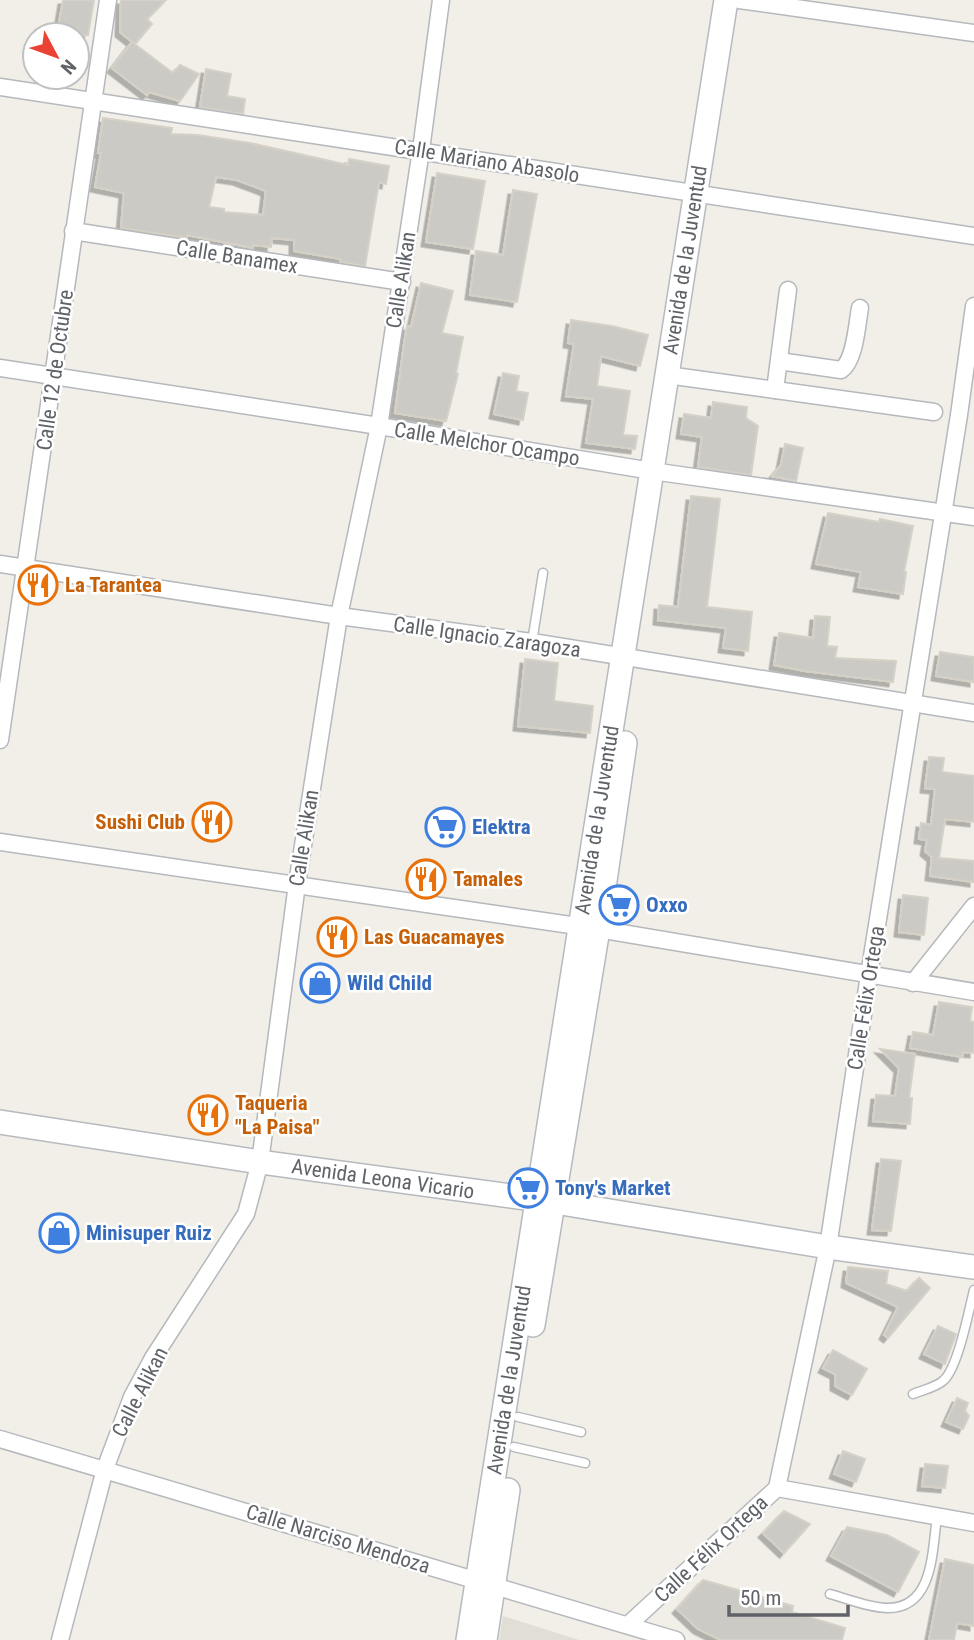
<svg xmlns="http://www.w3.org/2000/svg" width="974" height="1640" viewBox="0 0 974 1640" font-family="'Roboto Condensed',sans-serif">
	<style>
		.education { fill: #e1ded6 }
		.building { fill: #cccac5; stroke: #d6d1c6; stroke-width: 2; fill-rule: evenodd; filter: url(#shadow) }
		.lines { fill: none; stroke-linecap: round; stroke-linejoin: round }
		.lane-casing { stroke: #b5b8bc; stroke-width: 11 }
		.street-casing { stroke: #b5b8bc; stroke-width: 19 }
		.secondary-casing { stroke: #b6babf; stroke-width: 26 }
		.lane { stroke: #fff; stroke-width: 8 }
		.street { stroke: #fff; stroke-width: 16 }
		.secondary { stroke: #fff; stroke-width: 23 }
		.labels { text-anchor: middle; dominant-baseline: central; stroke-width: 5; stroke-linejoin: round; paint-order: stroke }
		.street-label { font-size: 21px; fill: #5f6368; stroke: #fff }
		.food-label { font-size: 21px; font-weight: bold; fill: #c56008; stroke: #fff; text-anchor: start }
		.shop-label { font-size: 21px; font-weight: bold; fill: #366cbe; stroke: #fff; text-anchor: start }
	</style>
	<defs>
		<filter id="shadow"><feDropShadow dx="-4.5" dy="4.5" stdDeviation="0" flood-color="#0004"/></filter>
	</defs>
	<rect width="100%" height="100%" fill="#f1efe8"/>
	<!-- education -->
	<polygon class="education" points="503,1616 579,1640 499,1640"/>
	<!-- building -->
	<g class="building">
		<polygon points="63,0 94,0 88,35 57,35"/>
		<polygon points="121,0 166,0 147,19 152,24 135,44 120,32"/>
		<polygon points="132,42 173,73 180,65 199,74 180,101 149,92 147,95 112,68"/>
		<polygon points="206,69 231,74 227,96 245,99 243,114 200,107"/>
		<path d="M103,118l69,10 -1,6 27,1 52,8 98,22 1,-6 40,7 -3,18 -7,-2 -14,84 -25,-4 1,-3 -47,-8v-11l-22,-2 -1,9 -18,-2v3l-66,-13v3l-66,-10 3,-35 -29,-6 6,-34h-3zM216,177l21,3 29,11 -3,24 -39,-3v-3l-15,-2z"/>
		<polygon points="437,173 485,181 473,249 426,242"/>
		<polygon points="513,190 537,194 517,302 470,295 476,251 503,255"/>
		<polygon points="421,283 453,291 442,333 463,337 456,373 458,374 446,421 395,413 404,344 407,326 411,327"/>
		<polygon points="571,320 612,326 648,335 640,366 601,356 597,386 630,391 623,435 637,436 635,449 586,443 593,399 566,396 574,344 568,343"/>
		<polygon points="503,373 519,376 516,391 528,393 523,420 494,414"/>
		<polygon points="713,402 747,407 746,418 758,426 751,475 698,467 702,437 681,434 684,414 711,418"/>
		<polygon points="785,444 803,448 796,481 772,476 781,465"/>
		<polygon points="691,496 720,499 707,607 752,612 748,651 723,648 726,628 658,620 659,605 678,607"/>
		<polygon points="828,513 879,522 880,519 913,526 904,572 906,572 903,594 858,587 861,572 816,564"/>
		<polygon points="815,616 830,617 827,646 837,647 835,658 896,661 893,682 805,671 774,665 779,633 813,638"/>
		<polygon points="940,652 974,657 974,682 936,676"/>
		<polygon points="525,659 558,663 554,701 593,706 590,733 518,726"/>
		<polygon points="929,757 944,758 942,772 974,776 974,822 945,819 939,858 974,861 974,882 930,876 932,857 925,851 927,840 919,839 921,823 931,825 935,789 925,788"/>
		<polygon points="903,895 928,898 924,935 899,932"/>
		<polygon points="939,1002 972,1007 970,1021 974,1022 974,1053 963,1052 962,1057 910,1048 913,1032 933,1035"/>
		<polygon points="880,1049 915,1054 909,1098 912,1098 910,1124 873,1121 876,1095 895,1096 899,1068"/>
		<polygon points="881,1159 901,1161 891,1231 872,1230"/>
		<polygon points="848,1267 888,1271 886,1284 907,1291 919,1278 930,1288 888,1338 884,1335 898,1307 846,1283"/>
		<polygon points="938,1326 956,1334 945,1364 924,1354"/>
		<polygon points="833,1350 867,1369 852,1395 835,1386 835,1374 823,1368"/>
		<polygon points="957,1398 968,1403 965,1411 969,1416 963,1429 946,1422"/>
		<polygon points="843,1451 865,1459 856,1482 834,1474"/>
		<polygon points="925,1464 948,1466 945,1488 922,1486"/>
		<polygon points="784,1511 810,1524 784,1553 763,1533"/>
		<polygon points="847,1527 887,1535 919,1552 898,1592 831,1556"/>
		<polygon points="945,1559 974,1565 974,1626 957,1623 954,1640 929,1640"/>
		<polygon points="703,1580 793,1606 792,1612 845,1628 842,1640 721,1640 698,1629 677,1609"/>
	</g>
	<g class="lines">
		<!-- lane casing -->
		<g class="lane-casing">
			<g id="lane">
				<polyline points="532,642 543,573"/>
				<path d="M913,1394c10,-4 24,-7 31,-14 14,-13 25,-70 30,-90"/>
				<polyline points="518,1417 581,1432"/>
				<polyline points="514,1447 585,1463"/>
				<path d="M830,1594c18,5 40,14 58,14 46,0 44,-58 49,-91"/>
			</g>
		</g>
		<!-- street casing -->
		<g class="street-casing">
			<g id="street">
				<polyline points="739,0 974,33"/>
				<polyline points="0,87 974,236"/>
				<polyline points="73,231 402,282"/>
				<path d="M779,361l62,9c14,-9 16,-46 19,-62"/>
				<polyline points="0,368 379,426 652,471 974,517"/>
				<polyline points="667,375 934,412"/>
				<polyline points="775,390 788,290"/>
				<polyline points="0,564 339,616 532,642 974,713"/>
				<polyline points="0,740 108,0"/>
				<polyline points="0,842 598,929 974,992"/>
				<polyline points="913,983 974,906"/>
				<polyline points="0,1439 676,1640"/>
				<polyline points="777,1488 974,1523"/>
				<polyline points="628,1625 777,1488 828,1247 869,975 959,415 974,306"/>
				<polyline points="60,1640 105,1469 132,1397 153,1358 246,1214 260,1162 297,884 339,616 379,426 421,150 441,0"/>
			</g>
		</g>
		<!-- secondary casing -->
		<g class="secondary-casing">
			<g id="secondary">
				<polyline points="0,1122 260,1162 555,1202 828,1247 974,1267"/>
				<polyline points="533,1325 598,929 625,743"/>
				<polyline points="468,1640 726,0"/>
				<polyline points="485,1640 508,1490"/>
			</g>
		</g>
		<!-- lane -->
		<use href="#lane" class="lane"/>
		<!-- street -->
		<use href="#street" class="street"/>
		<!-- secondary -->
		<use href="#secondary" class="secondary"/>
	</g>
	<!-- icons -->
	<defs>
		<g id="restaurant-ring" transform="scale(2.0125)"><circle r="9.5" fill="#fff" stroke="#e8710a" stroke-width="1.5"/><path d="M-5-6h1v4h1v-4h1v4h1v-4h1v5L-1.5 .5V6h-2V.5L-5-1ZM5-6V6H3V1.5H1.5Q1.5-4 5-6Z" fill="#e8710a"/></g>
		<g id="supermarket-ring" transform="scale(2.0125)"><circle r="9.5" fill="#fff" stroke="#3f7fe0" stroke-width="1.5"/><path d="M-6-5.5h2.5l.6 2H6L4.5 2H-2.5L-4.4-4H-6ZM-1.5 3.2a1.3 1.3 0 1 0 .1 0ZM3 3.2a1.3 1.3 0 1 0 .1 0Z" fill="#3f7fe0"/></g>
		<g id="shop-ring" transform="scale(2.0125)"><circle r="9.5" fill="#fff" stroke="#3f7fe0" stroke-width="1.5"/><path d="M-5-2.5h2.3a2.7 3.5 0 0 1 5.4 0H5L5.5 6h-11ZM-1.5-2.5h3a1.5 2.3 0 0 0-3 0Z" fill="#3f7fe0"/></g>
	</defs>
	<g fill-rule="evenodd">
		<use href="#restaurant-ring" x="38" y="585"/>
		<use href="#restaurant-ring" x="212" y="822"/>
		<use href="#supermarket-ring" x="445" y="827"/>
		<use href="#restaurant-ring" x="426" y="879"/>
		<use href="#supermarket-ring" x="619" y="905"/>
		<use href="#restaurant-ring" x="337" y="937"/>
		<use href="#shop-ring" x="320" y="983"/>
		<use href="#restaurant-ring" x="208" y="1115"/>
		<use href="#supermarket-ring" x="528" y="1188"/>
		<use href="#shop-ring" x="59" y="1233"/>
	</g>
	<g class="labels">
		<!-- street labels -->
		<g class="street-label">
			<text transform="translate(487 161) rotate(9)">Calle Mariano Abasolo</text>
			<text transform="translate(237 257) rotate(9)">Calle Banamex</text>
			<text transform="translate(685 260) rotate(-81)">Avenida de la Juventud</text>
			<text transform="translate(401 280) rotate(-81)">Calle Alikan</text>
			<text transform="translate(55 370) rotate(-82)">Calle 12 de Octubre</text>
			<text transform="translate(487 444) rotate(9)">Calle Melchor Ocampo</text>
			<text transform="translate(487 637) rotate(8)">Calle Ignacio Zaragoza</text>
			<text transform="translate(597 820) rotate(-81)">Avenida de la Juventud</text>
			<text transform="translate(304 838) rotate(-81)">Calle Alikan</text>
			<text transform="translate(866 998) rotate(-81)">Calle Félix Ortega</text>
			<text transform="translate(383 1179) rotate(8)">Avenida Leona Vicario</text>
			<text transform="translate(509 1380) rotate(-81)">Avenida de la Juventud</text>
			<text transform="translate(140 1392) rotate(-63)">Calle Alikan</text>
			<text transform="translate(338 1539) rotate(17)">Calle Narciso Mendoza</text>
			<text transform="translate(711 1549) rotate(-43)">Calle Félix Ortega</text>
		</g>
		<!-- food labels -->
		<g class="food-label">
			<text x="65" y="585">La Tarantea</text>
			<text x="185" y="822" text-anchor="end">Sushi Club</text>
			<text x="453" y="879">Tamales</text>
			<text x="364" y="937">Las Guacamayes</text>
			<text x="235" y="1103">Taqueria<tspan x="235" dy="24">"La Paisa"</tspan></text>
		</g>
		<!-- shop labels -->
		<g class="shop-label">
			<text x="472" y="827">Elektra</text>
			<text x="646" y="905">Oxxo</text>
			<text x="347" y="983">Wild Child</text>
			<text x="555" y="1188">Tony's Market</text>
			<text x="86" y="1233">Minisuper Ruiz</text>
		</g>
	</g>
	<!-- north arrow -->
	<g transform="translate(56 56) rotate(131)"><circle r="33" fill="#ffffff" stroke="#bfc1c3" stroke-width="2"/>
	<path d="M0-5L12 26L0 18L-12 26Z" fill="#ea4335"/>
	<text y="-10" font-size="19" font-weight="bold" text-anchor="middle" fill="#5f6368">N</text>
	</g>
	<!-- scale -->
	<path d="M729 1605v10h119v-10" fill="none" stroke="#5f6368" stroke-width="3.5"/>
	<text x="740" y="1605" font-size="21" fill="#5f6368" stroke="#ffffff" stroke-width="5" paint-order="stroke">50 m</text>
</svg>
